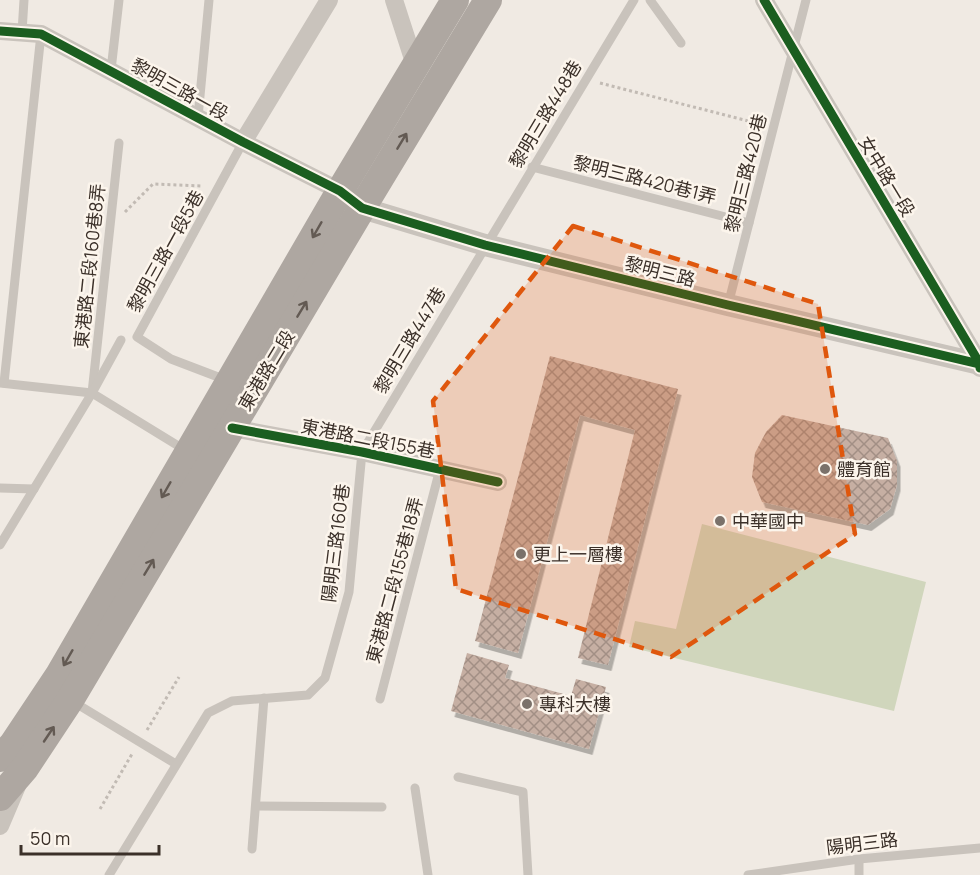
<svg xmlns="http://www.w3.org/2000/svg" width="980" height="875" viewBox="0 0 980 875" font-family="Manrope,'Noto Sans TC',sans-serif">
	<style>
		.grass { fill: #d0d6bc }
		.building { fill: url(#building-cross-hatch); filter: url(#shadow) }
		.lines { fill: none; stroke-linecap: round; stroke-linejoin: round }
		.path { stroke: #c2bbb4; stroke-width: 3; stroke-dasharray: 3 3; stroke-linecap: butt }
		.service { stroke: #c9c3bc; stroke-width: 9 }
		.minor { stroke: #c9c3bc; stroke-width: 18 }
		.tertiary { stroke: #c9c3bc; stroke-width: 22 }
		.primary { stroke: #aea7a1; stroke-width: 28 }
		.cycleway-casing { stroke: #fcf5ec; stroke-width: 13 }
		.cycleway { stroke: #1b5e20; stroke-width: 9 }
		.oneway { stroke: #635a53 }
		.marked { fill: #df570d; fill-opacity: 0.2; stroke: #df570d; stroke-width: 4.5; stroke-dasharray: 12 8; stroke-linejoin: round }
		.poi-dot { fill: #7a716a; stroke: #fcf5ec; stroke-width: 2 }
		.labels { text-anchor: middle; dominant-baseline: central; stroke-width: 5; stroke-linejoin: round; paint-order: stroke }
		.street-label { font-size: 18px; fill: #3b3029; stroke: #fcf5ec }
		.poi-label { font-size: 18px; fill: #3b3029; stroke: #fcf5ec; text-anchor: start }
	</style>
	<defs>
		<pattern id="building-cross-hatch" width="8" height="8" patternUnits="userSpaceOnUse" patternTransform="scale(1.5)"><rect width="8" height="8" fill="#c6afa3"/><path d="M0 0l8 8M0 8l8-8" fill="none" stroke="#a28f85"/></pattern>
		<filter id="shadow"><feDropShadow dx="3.5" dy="6" stdDeviation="0" flood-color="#0004"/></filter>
	</defs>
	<rect width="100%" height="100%" fill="#f0eae3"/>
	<!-- grass -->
	<polygon class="grass" points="702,524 926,582 894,711 629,647 635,621 676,629"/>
	<!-- building -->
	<g class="building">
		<polygon points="550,356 678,389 608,665 578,658 635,430 580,415 518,653 475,641"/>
		<polygon points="782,415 888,438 897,461 897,485 890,509 868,525 762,502 752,477 755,453 766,432"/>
		<polygon points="467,653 509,665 505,678 571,696 576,679 606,687 589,749 451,711"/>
	</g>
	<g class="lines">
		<!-- path -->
		<g class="path">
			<polyline points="600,83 760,124"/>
			<polyline points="125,212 153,184 203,186"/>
			<polyline points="147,730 179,677"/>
			<polyline points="100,809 132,754"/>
		</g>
		<!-- service -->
		<g class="service">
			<polyline points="650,0 681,43"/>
			<polyline points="22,32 24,0"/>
			<polyline points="111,70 119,0"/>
			<polyline points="198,117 209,0"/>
			<polyline points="532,167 749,223"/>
			<polyline points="728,305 806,0"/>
			<polyline points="226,380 171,359 137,337 243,142"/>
			<polyline points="0,383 92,393 185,450"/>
			<polyline points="4,383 41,34"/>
			<polyline points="92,393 119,143"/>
			<polyline points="0,488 34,489"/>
			<polyline points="0,545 92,393 121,340"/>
			<polyline points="380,699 440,469"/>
			<polyline points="72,701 176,764"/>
			<polyline points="458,777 523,792 528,875"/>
			<polyline points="415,788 428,875"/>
			<polyline points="256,806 382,807"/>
			<polyline points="252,849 264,698"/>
			<polyline points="859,859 859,875"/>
			<polyline points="109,875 208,713 232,701 308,695 325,678 349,592 362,452 634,0"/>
			<polyline points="748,875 859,859 980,848"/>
		</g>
		<!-- minor -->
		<g class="minor">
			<polyline points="394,0 415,65 419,68"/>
			<polyline points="764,0 980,364 980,368"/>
			<polyline points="0,31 41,34 243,142 340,191"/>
			<polyline points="243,142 329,0"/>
			<polyline points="232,428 362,452 498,482"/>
			<polyline points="0,826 17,786"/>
		</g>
		<!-- tertiary -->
		<polyline class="tertiary" points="350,199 362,208 485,245 728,305 980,364"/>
		<!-- primary -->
		<g class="primary">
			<polyline points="0,758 13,744 59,675 340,191 455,0"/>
			<polyline points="0,797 25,768 70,700 362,208 488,0"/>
		</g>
		<!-- cycleway casing -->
		<g class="cycleway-casing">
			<g id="cycleway">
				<polyline points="764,0 980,364 980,368"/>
				<polyline points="0,31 41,34 243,142 340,191 362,208 485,245 728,305 980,364"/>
				<polyline points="232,428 362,452 498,482"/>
			</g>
		</g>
		<!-- cycleway -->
		<use href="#cycleway" class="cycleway"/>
	</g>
	<!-- one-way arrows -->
	<defs><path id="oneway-shaft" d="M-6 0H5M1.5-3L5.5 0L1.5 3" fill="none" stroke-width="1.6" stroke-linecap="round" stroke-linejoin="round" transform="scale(1.5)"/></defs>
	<g class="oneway">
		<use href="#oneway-shaft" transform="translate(402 141) rotate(-59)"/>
		<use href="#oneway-shaft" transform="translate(317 230) rotate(120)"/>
		<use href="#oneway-shaft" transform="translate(302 309) rotate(-59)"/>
		<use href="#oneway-shaft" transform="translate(166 490) rotate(120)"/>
		<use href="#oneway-shaft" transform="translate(149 567) rotate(-59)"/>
		<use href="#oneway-shaft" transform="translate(68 658) rotate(120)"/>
		<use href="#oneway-shaft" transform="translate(49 734) rotate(-56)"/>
	</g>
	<!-- marked area -->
	<path class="marked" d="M573,226l245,78 37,230 -184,123 -215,-68 -23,-188z"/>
	<!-- markers -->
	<g class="poi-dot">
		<circle cx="825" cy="469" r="6"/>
		<circle cx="720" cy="521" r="6"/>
		<circle cx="521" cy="554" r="6"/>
		<circle cx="527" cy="704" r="6"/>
	</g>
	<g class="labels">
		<!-- street labels -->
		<g class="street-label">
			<text transform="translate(180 89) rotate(29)">黎明三路一段</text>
			<text transform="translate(545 114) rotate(-59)">黎明三路448巷</text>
			<text transform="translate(745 173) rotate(-76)">黎明三路420巷</text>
			<text transform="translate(887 176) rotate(59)">女中路一段</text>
			<text transform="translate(645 179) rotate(14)">黎明三路420巷1弄</text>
			<text transform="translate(165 251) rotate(-61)">黎明三路一段5巷</text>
			<text transform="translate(89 266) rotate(-84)">東港路二段160巷8弄</text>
			<text transform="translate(660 271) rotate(14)">黎明三路</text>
			<text transform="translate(409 340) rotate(-59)">黎明三路447巷</text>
			<text transform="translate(266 370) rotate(-59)">東港路二段</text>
			<text transform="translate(368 438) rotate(11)">東港路二段155巷</text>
			<text transform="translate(335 543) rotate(-83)">陽明三路160巷</text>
			<text transform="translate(394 580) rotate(-75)">東港路二段155巷18弄</text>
			<text transform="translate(862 843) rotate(-7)">陽明三路</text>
		</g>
		<!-- poi labels -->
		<g class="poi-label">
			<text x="837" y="469">體育館</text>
			<text x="732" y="521">中華國中</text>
			<text x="533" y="554">更上一層樓</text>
			<text x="539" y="704">專科大樓</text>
		</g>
	</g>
	<!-- scale -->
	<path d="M21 845v9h138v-9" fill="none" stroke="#3b3029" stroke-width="3"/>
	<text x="30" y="845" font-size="18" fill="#3b3029" stroke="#fcf5ec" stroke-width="4.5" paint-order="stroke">50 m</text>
</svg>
